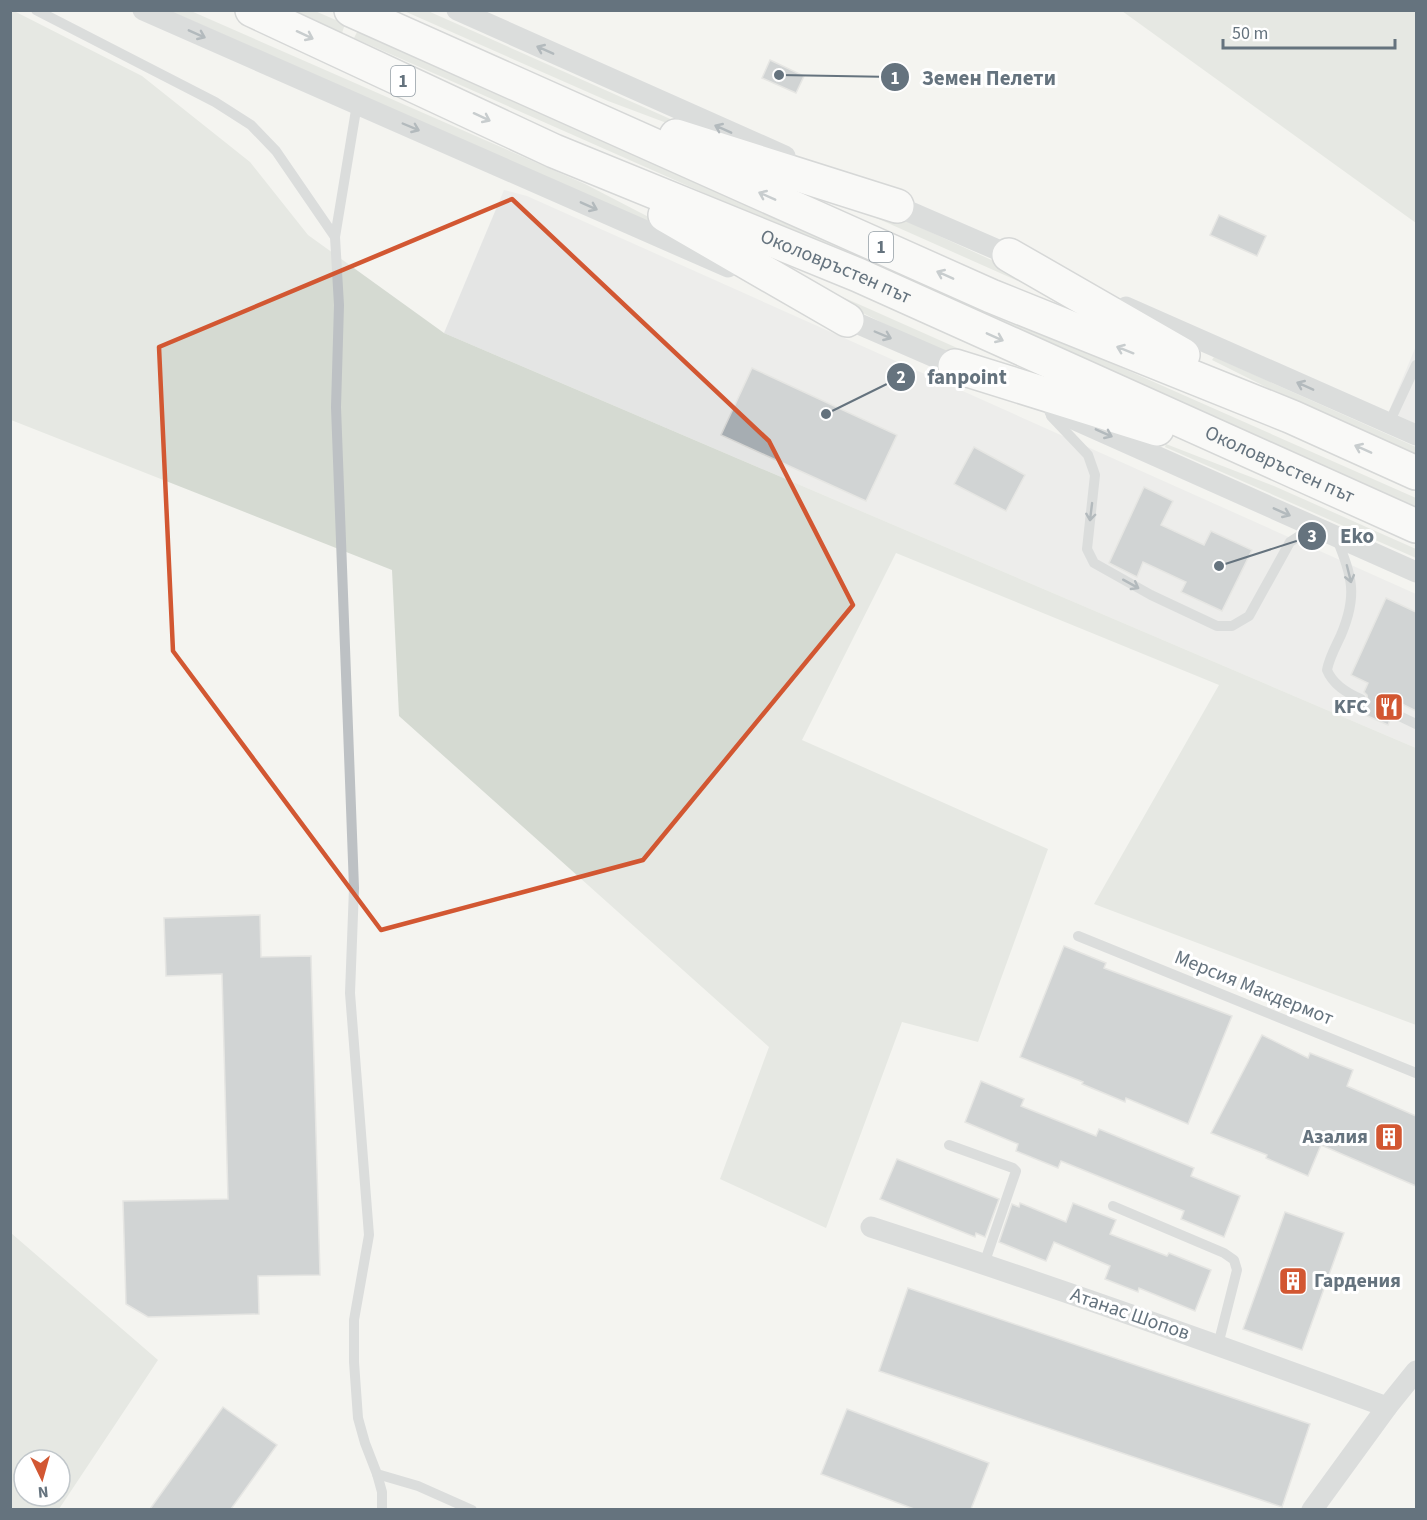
<svg xmlns="http://www.w3.org/2000/svg" width="1427" height="1520" viewBox="0 0 1427 1520" font-family="'Source Sans 3',sans-serif">
	<style>
		.built { fill: #e4e5e4 }
		.green { fill: #d5dad2; fill-rule: evenodd }
		.building { fill: #a6adb2; stroke: #d5d5d3; stroke-width: 1.5 }
		.lines { fill: none; stroke-linecap: round; stroke-linejoin: round }
		.highway-casing { stroke: #b2b5b8; stroke-width: 36 }
		.lane { stroke: #bdc1c4; stroke-width: 10 }
		.street { stroke: #bdc1c4; stroke-width: 21 }
		.highway { stroke: #fff; stroke-width: 33 }
		.oneway { stroke: #65737e }
		.oneway2 { stroke: #939da5 }
		.marked { fill: none; stroke: #d25732; stroke-width: 4.5; stroke-linejoin: round }
		.labels { text-anchor: middle; dominant-baseline: central; stroke-width: 6; stroke-linejoin: round; paint-order: stroke }
		.shield { fill: #fff; stroke: #939da5; stroke-width: 1.5 }
		.shield-label { font-size: 18px; font-weight: bold; fill: #65737e }
		.street-label { font-size: 20px; fill: #65737e; stroke: #fff }
		.poi-label { font-size: 20px; font-weight: bold; fill: #65737e; stroke: #fff; text-anchor: end }
		.leader { fill: none; stroke: #65737e; stroke-width: 2 }
		.callout-dot { fill: #65737e; stroke: #fff; stroke-width: 2 }
		.mark-label { font-size: 18px; text-anchor: middle; font-weight: bold; fill: #fff }
		.callout-label { font-size: 21px; text-anchor: middle; font-weight: bold; fill: #65737e; stroke: #fff; stroke-width: 6; stroke-linejoin: round; paint-order: stroke }
	</style>
	<rect width="100%" height="100%" fill="#f4f4f0"/>
	<!-- built -->
	<g class="built">
		<polygon points="504,190 527,196 1416,594 1416,748 444,333"/>
		<polygon points="1416,346 1416,424 1389,411"/>
	</g>
	<!-- green -->
	<g class="green">
		<polygon points="10,11 14,11 142,76 250,162 308,235 444,333 1416,748 1416,1025 1094,904 1219,685 896,553 802,740 1048,849 978,1042 902,1022 826,1228 720,1179 769,1047 399,716 392,570 11,420"/>
		<polygon points="170,11 191,11 585,184 668,227 666,230"/>
		<polygon points="291,11 315,11 345,24 342,33"/>
		<polygon points="404,11 428,11 713,138 712,140 608,101"/>
		<polygon points="1122,11 1416,11 1416,223"/>
		<polygon points="358,30 1416,498 1416,508 354,38"/>
		<polygon points="837,197 913,224 1022,274 1090,313 836,200"/>
		<path d="M802,279l243,108c-86,-23 -167,-65 -245,-107z"/>
		<polygon points="1214,357 1416,447 1416,456 1284,396 1212,360"/>
		<polygon points="1166,444 1274,486 1416,549 1416,558 1165,447"/>
		<path d="M11,1233l147,127 -99,149h-48zM24,1460h36v36h-36z"/>
	</g>
	<!-- building -->
	<g class="building">
		<polygon points="770,60 804,76 796,93 762,78"/>
		<polygon points="1219,215 1266,236 1257,256 1210,235"/>
		<polygon points="752,368 897,435 866,501 721,435"/>
		<polygon points="974,447 1025,475 1006,511 954,484"/>
		<polygon points="1144,487 1173,501 1161,525 1204,545 1211,531 1252,550 1222,611 1181,592 1186,582 1143,562 1137,577 1109,563"/>
		<polygon points="1386,598 1416,612 1416,711 1398,702 1396,706 1389,707 1386,710 1387,717 1390,720 1388,725 1356,711 1358,706 1365,705 1368,702 1367,695 1364,692 1368,683 1351,675"/>
		<polygon points="260,915 261,957 311,956 320,1275 258,1276 259,1314 148,1317 126,1304 123,1201 228,1199 222,974 166,976 164,918"/>
		<polygon points="1064,946 1106,963 1104,968 1232,1016 1188,1124 1126,1098 1125,1102 1082,1084 1083,1082 1020,1057"/>
		<polygon points="1262,1035 1308,1058 1310,1053 1353,1070 1347,1086 1416,1116 1416,1186 1321,1145 1308,1176 1266,1158 1267,1155 1211,1133"/>
		<polygon points="981,1081 1024,1099 1021,1106 1096,1136 1099,1129 1194,1168 1191,1176 1240,1196 1224,1237 1181,1219 1184,1211 1061,1161 1058,1168 1016,1151 1018,1144 965,1122"/>
		<polygon points="897,1159 999,1199 985,1237 976,1233 975,1237 880,1199"/>
		<polygon points="1020,1203 1066,1222 1073,1203 1116,1220 1110,1234 1167,1256 1169,1253 1211,1270 1195,1311 1139,1288 1138,1292 1105,1279 1110,1266 1054,1242 1046,1261 999,1242 1012,1204 1019,1207"/>
		<polygon points="1285,1212 1344,1233 1302,1350 1243,1329"/>
		<polygon points="908,1288 1310,1424 1282,1507 879,1371"/>
		<polygon points="223,1407 277,1445 231,1509 150,1509"/>
		<polygon points="847,1409 989,1463 971,1509 914,1509 821,1474"/>
	</g>
	<g class="lines">
		<!-- highway casing -->
		<g class="highway-casing">
			<g id="highway">
				<path id="s1" d="M252,10l302,141 304,124 558,251"/>
				<polyline points="351,10 991,296 1292,417 1416,473"/>
				<polyline points="676,136 897,206"/>
				<polyline points="665,215 847,320"/>
				<polyline points="1009,255 1183,355"/>
				<polyline points="955,366 1157,429"/>
			</g>
		</g>
		<!-- lane -->
		<g class="lane">
			<polyline points="36,10 215,102 251,125 276,151 335,237"/>
			<polyline points="357,104 335,237 339,305 336,407 354,888 350,993 369,1235 354,1320 354,1362 358,1418 365,1443 377,1474 382,1492 382,1510"/>
			<polyline points="1051,416 1088,455 1095,475 1087,549 1094,563 1151,595 1217,626 1232,626 1249,616 1290,542 1304,533 1316,531"/>
			<polyline points="1389,423 1416,365"/>
			<path d="M1337,539c15,38 21,56 4,96 -5,11 -12,23 -14,35 6,15 20,23 34,29"/>
			<polyline points="1393,713 1416,724"/>
			<polyline points="1078,936 1416,1073"/>
			<polyline points="949,1145 1013,1168 1016,1171 984,1264"/>
			<polyline points="1113,1206 1224,1253 1234,1260 1237,1270 1218,1345"/>
			<polyline points="377,1474 418,1486 472,1510"/>
		</g>
		<!-- street -->
		<g class="street">
			<polyline points="143,10 728,267"/>
			<polyline points="457,10 785,156"/>
			<polyline points="887,202 1021,260"/>
			<polyline points="1126,307 1416,435"/>
			<polyline points="836,314 967,371"/>
			<polyline points="1055,411 1416,572"/>
			<path d="M871,1227c173,56 345,117 516,180"/>
			<polyline points="1312,1510 1387,1407 1416,1371"/>
		</g>
		<!-- highway -->
		<use href="#highway" class="highway"/>
	</g>
	<!-- one-way arrows -->
	<defs><path id="oneway-shaft" d="M-6 0H5M1.5-3L5.5 0L1.5 3" fill="none" stroke-width="1.6" stroke-linecap="round" stroke-linejoin="round" transform="scale(1.5)"/></defs>
	<g class="oneway">
		<use href="#oneway-shaft" transform="translate(197 34) rotate(24)"/>
		<use href="#oneway-shaft" transform="translate(545 50) rotate(-156)"/>
		<use href="#oneway-shaft" transform="translate(411 127) rotate(23)"/>
		<use href="#oneway-shaft" transform="translate(723 129) rotate(-156)"/>
		<use href="#oneway-shaft" transform="translate(589 206) rotate(24)"/>
		<use href="#oneway-shaft" transform="translate(883 335) rotate(23)"/>
		<use href="#oneway-shaft" transform="translate(1305 386) rotate(-156)"/>
		<use href="#oneway-shaft" transform="translate(1104 433) rotate(24)"/>
		<use href="#oneway-shaft" transform="translate(1091 512) rotate(97)"/>
		<use href="#oneway-shaft" transform="translate(1282 512) rotate(24)"/>
		<use href="#oneway-shaft" transform="translate(1349 574) rotate(76)"/>
		<use href="#oneway-shaft" transform="translate(1131 584) rotate(29)"/>
	</g>
	<g class="oneway2">
		<use href="#oneway-shaft" transform="translate(305 35) rotate(25)"/>
		<use href="#oneway-shaft" transform="translate(482 117) rotate(25)"/>
		<use href="#oneway-shaft" transform="translate(767 196) rotate(-156)"/>
		<use href="#oneway-shaft" transform="translate(945 275) rotate(-156)"/>
		<use href="#oneway-shaft" transform="translate(995 337) rotate(24)"/>
		<use href="#oneway-shaft" transform="translate(1125 350) rotate(-158)"/>
		<use href="#oneway-shaft" transform="translate(1363 449) rotate(-156)"/>
	</g>
	<!-- marked area -->
	<path d="M0 0H1427V1520H0ZM512,199l257,242 84,164 -210,255 -262,70 -208,-279 -14,-304z" fill="#f4f4f0" fill-opacity=".55" fill-rule="evenodd"/>
	<path class="marked" d="M512,199l257,242 84,164 -210,255 -262,70 -208,-279 -14,-304z"/>
	<!-- icons -->
	<defs>
		<g id="restaurant-square" transform="scale(1.5)"><rect x="-9" y="-9" width="18" height="18" rx="4" fill="#d25732" stroke="#fff"/><path d="M-5-6h1v4h1v-4h1v4h1v-4h1v5L-1.5 .5V6h-2V.5L-5-1ZM5-6V6H3V1.5H1.5Q1.5-4 5-6Z" fill="#fff"/></g>
		<g id="building-square" transform="scale(1.5)"><rect x="-9" y="-9" width="18" height="18" rx="4" fill="#d25732" stroke="#fff"/><path d="M-4-6H4V6H1V3H-1V6H-4ZM-2.5-4.3h1.7v1.8h-1.7ZM.8-4.3h1.7v1.8H.8ZM-2.5-1h1.7V.8h-1.7ZM.8-1h1.7V.8H.8Z" fill="#fff"/></g>
	</defs>
	<g fill-rule="evenodd">
		<use href="#restaurant-square" x="1389" y="707"/>
		<use href="#building-square" x="1389" y="1137"/>
		<use href="#building-square" x="1293" y="1281"/>
	</g>
	<g class="labels">
		<!-- shield labels -->
		<g class="shield">
			<rect x="391" y="66" width="24" height="30" rx="4.5"/>
			<rect x="869" y="232" width="24" height="30" rx="4.5"/>
		</g>
		<g class="shield-label">
			<text x="403" y="81">1</text>
			<text x="881" y="247">1</text>
		</g>
		<!-- street labels -->
		<g class="street-label">
			<text stroke="none"><textPath href="#s1" startOffset="638">Околовръстен път</textPath></text>
			<text stroke="none"><textPath href="#s1" startOffset="1124">Околовръстен път</textPath></text>
			<text transform="translate(1254 988) rotate(22)">Мерсия Макдермот</text>
			<text transform="translate(1130 1314) rotate(19)">Атанас Шопов</text>
		</g>
		<!-- poi labels -->
		<g class="poi-label">
			<text x="1368" y="707">KFC</text>
			<text x="1368" y="1137">Азалия</text>
			<text x="1314" y="1281" text-anchor="start">Гардения</text>
		</g>
	</g>
	<!-- callouts -->
	<path class="leader" d="M779 75L895 77M826 414L901 377M1219 566L1312 536"/>
	<g class="callout-dot">
		<circle cx="779" cy="75" r="6"/>
		<circle cx="826" cy="414" r="6"/>
		<circle cx="1219" cy="566" r="6"/>
		<circle cx="895" cy="77" r="15"/>
		<circle cx="901" cy="377" r="15"/>
		<circle cx="1312" cy="536" r="15"/>
	</g>
	<g class="mark-label">
		<text x="895" y="84">1</text>
		<text x="901" y="383">2</text>
		<text x="1312" y="542">3</text>
	</g>
	<g class="callout-label">
		<text x="989" y="85">Земен Пелети</text>
		<text x="967" y="384">fanpoint</text>
		<text x="1357" y="543">Eko</text>
	</g>
	<!-- border -->
	<rect width="1427" height="1520" fill="none" stroke="#65737e" stroke-width="24"/>
	<!-- north arrow -->
	<g transform="translate(42 1478) rotate(175)"><circle r="28" fill="#ffffff" stroke="#c1c7cb" stroke-width="1.5"/>
	<path d="M0-4.5L10 22L0 15L-10 22Z" fill="#d25732"/>
	<text y="-9" font-size="16" font-weight="bold" text-anchor="middle" fill="#65737e">N</text>
	</g>
	<!-- scale -->
	<path d="M1223 39v9h172v-9" fill="none" stroke="#65737e" stroke-width="3"/>
	<text x="1232" y="39" font-size="18" fill="#65737e" stroke="#ffffff" stroke-width="4.5" paint-order="stroke">50 m</text>
</svg>
